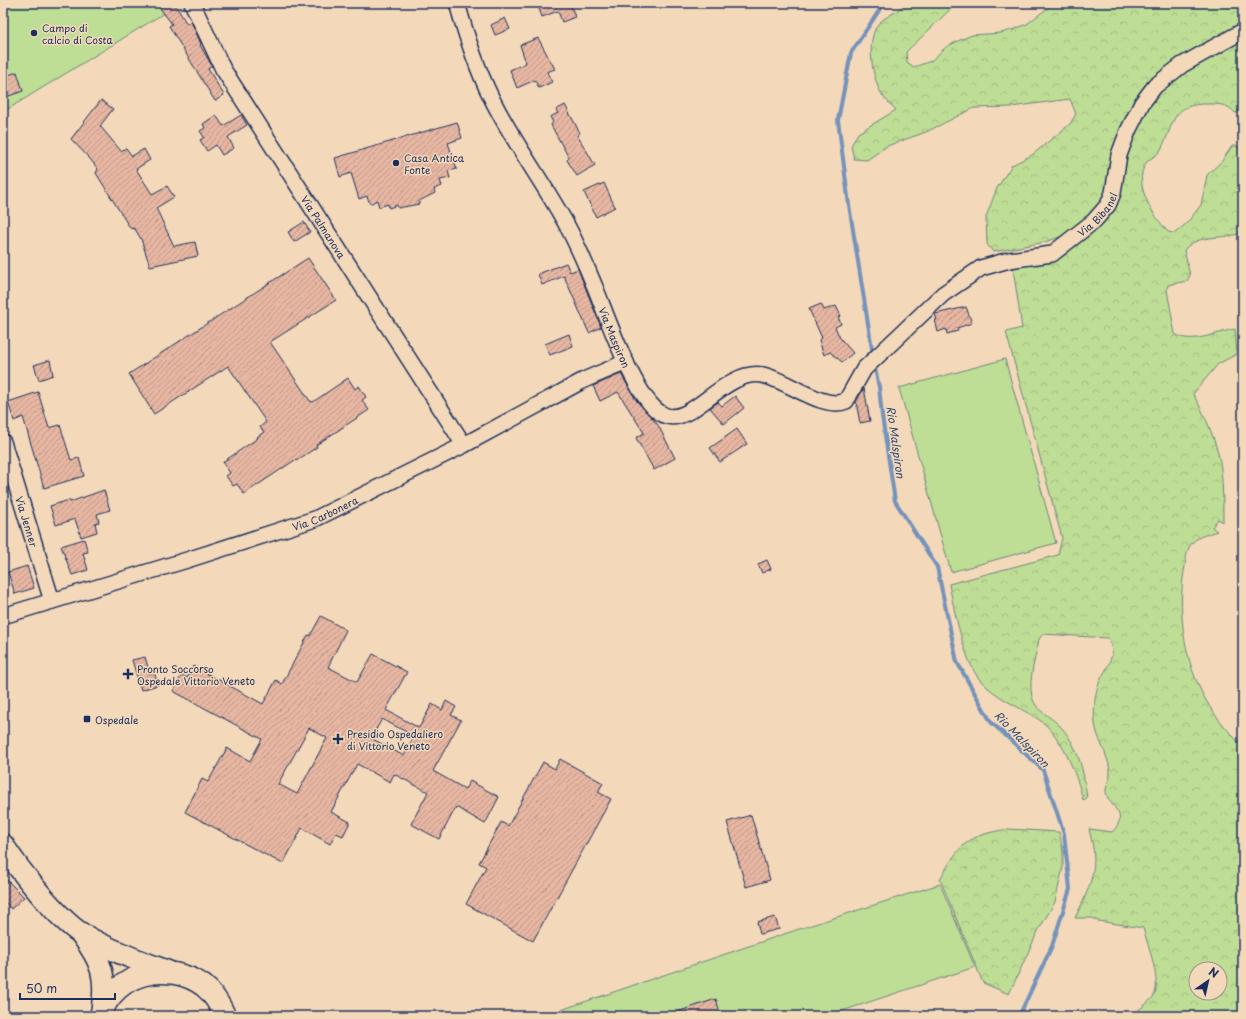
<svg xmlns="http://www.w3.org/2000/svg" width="1246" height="1019" viewBox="0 0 1246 1019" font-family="'Playpen Sans',sans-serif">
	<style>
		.forest { fill: url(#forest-crowns); stroke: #6c867a; fill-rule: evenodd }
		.pitch { fill: #bedd95; stroke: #6c867a }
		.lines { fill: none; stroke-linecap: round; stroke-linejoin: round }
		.stream { stroke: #7492bb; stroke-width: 4 }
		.building { fill: url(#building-hatch); stroke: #1b2f5e; fill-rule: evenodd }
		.street-casing { stroke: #1b2f5e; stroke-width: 18 }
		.secondary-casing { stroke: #1b2f5e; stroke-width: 24 }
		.street { stroke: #f3d9ba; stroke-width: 15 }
		.secondary { stroke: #f3d9ba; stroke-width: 21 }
		.poi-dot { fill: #1b2f5e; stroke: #f3d9ba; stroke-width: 1.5 }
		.labels { text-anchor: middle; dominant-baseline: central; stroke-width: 3; stroke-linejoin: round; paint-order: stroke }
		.poi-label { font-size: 10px; fill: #1b2f5e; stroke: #f3d9ba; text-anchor: start }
		.street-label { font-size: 10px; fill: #1b2f5e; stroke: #f3d9ba }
		.water-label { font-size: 11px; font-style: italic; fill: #314875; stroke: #f3d9ba }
	</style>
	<defs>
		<pattern id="forest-crowns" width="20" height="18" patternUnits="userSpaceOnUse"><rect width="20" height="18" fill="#bedd95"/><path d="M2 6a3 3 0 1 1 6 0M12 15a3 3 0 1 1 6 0" fill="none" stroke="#a3be83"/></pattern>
		<pattern id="building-hatch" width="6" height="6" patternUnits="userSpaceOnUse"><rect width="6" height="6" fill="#e7b7a2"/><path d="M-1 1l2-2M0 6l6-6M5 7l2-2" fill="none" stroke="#ba9587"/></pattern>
	</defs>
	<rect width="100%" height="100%" fill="#f3d9ba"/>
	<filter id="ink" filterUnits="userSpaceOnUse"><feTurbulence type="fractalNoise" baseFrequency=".025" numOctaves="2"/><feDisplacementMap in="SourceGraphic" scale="8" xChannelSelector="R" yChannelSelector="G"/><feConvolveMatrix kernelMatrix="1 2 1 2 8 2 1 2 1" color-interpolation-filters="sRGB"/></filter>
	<g filter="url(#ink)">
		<!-- forest -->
		<g class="forest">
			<path d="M906,3h51l-51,49 1,10 7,5 17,-6 15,-14 14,-7 12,-5 29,-2 14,-4 12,-5 27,-21h189v22l-93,60 -49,122 -36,28 -20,7 -52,10 -6,-8 -1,-27 11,-29 15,-23 20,-10 38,-31 6,-10 -6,-15 -59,8 -37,1 -48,24 -39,14 -20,14 -13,-1 -3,-13 7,-13 38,-23c-4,-4 -9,-9 -13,-14 -11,-15 -18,-57 -4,-73 7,-7 19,-11 27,-20z"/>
			<path d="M1243,36v60l-4,16 -4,1c-6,-8 -15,-9 -25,-9 -41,-1 -34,19 -50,47 -3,5 -11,7 -14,12 -14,22 8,53 22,69l7,1 12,-10 14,-18 6,-30 15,-14 10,-15h5l4,2 2,10v74c-18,9 -44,0 -59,18l6,25 -3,6 -19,4 -1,5 8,44c16,11 43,-2 60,-5l2,25 -19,10 -25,30c12,20 26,53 28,75 2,18 2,35 2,53l-5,-3 -6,8 5,4c-8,3 -19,5 -25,12 -5,5 -6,15 -7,23 -8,40 -2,88 16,125 10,21 26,39 42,56v269h-111c6,-7 15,-11 21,-19 10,-13 -6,-54 -10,-69l-45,-7 -6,-3h-17c9,-18 19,-38 19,-59 0,-10 -3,-21 -5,-30l23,3c20,-20 -6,-25 -6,-42 0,-5 4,-10 4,-15 1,-14 -11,-33 -14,-46 -3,-12 -2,-32 2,-43 5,-16 21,-28 10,-48l-65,-4 -4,5c-3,17 -11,40 -7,58 4,14 17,18 27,28 19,19 25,47 28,73l-4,2c-6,-25 -22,-67 -45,-81 -19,-12 -43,-22 -58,-39 -16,-19 -26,-71 -31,-96l109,-29 4,-17 -56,-206 16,-4 -10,-66 70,-28 40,-68 24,-63 26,-25zM1196,969h24v24h-24z"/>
			<path d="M1008,829l51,3 4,19v16l-8,35 -17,29 -29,63 -26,-11 -43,-104c21,-36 26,-43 68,-50z"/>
		</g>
		<!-- pitch -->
		<g class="pitch">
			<polygon points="3,3 178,3 179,4 3,112"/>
			<polygon points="1005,359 1056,543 951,572 899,388"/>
			<polygon points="940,884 975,967 827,1016 543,1016 799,929"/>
		</g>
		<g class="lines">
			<!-- stream -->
			<g class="stream">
				<polyline points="873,355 849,205 838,120 851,53 884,3"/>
				<polyline points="874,364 879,387 882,416 895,501 937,567 957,662 991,722 1043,770 1064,834 1070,889 1052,946 1019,1016"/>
			</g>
		</g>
		<!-- building -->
		<g class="building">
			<polygon points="156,3 174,3 187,24 191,21 201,44 200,45 212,66 208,69 224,95 215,101 169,26 172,24"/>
			<polygon points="537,3 575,3 571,6 575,17 562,22 558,11 542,17"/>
			<polygon points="505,18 510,29 495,35 491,25"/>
			<polygon points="538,38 555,69 547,72 552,82 539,88 535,80 517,88 510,70 526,63 520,45"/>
			<polygon points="17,72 23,91 3,98 3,77"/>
			<polygon points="101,100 113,109 100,126 121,151 126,148 132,156 144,149 150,160 136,169 152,194 167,186 174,197 156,208 174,246 195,242 198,256 150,266 141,239 135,229 130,228 96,173 98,169 90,159 71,139"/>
			<polygon points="565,105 580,133 577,135 595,165 577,176 567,160 569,158 551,125 553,122 550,117 558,113 556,110"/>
			<polygon points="216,115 223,126 241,115 247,125 228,137 234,148 222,155 216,145 207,151 200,140 204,137 200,131 205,128 203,124"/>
			<polygon points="457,122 462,138 448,143 457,169 448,171 450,178 440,180 442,186 434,189 435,193 419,201 419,204 398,208 397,205 389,208 388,204 379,207 377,200 370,204 367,196 359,199 351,173 340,177 335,158"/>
			<polygon points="604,183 615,207 596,217 584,192"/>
			<polygon points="304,222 310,232 294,242 288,232"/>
			<polygon points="308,258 336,300 270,342 310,401 313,402 348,378 355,389 359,386 366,397 362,400 369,410 316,445 317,447 296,461 295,460 244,494 237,484 233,486 226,476 230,473 223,462 258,438 257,437 264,432 260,427 266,422 228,366 154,414 129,374"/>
			<polygon points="566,263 570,272 578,269 601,327 589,333 564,276 542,285 538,274"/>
			<polygon points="821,304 824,310 836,306 841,316 838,317 841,324 835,327 840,338 853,353 842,362 830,352 824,355 819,340 822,338 809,309"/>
			<polygon points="966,307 972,323 957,328 958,331 947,334 946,329 938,332 935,320 937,320 935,314"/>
			<polygon points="569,334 573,346 550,355 545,344"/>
			<polygon points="50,360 53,375 39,380 34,365"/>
			<polygon points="621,374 636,400 658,425 675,458 654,470 636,438 644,433 618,392 600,401 593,386"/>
			<polygon points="864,388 870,421 860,423 856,402"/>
			<polygon points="38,392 49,428 60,425 71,460 79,458 84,476 44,488 23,417 14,421 8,402"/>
			<polygon points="735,396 744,408 724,424 710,408 718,402 722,406"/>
			<polygon points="737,429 747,444 720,462 710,448"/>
			<polygon points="104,490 110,510 97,514 99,522 95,523 97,532 81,537 75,519 56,525 50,506 69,500 70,502"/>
			<polygon points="84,539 88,552 83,553 88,570 72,575 61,546"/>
			<polygon points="767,560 771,569 762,573 758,564"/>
			<polygon points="27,566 34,588 15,594 8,572"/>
			<path d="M321,616l25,14 -18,37 29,15 16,-28 34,18 -21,38 33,18 13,-24 10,6 4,-9 10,6 -5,8 10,5 -28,51 32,18 5,-8 29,16 -14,27 -29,-17 -17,32 -28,-15 17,-32 -34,-18 -4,8 -33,-18 -26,48 19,10 -7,14 -7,-3 -6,11 -28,-16 -19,36 -98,-52 17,-33 6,3 19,-34 23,13 12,-22 -89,-48 9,-16 5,3 6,-12 70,38 13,-24 6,4 26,-49 2,1zM382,719l32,17 -10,20 -33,-18zM309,728l18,10 -30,56 -19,-10z"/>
			<polygon points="145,657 150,674 154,672 158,685 141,690 132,660"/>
			<polygon points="560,759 603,783 598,792 611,799 533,941 466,904 486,867 479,863 501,822 508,826 543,762 555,769"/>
			<polygon points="751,815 770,880 746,887 727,822"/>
			<polygon points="3,876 24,897 11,909 3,900"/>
			<polygon points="775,917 779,929 760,934 757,922"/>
			<polygon points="716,999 721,1016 671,1016 671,1014"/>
		</g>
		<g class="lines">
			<!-- street casing -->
			<g class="street-casing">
				<g id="street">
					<path id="s1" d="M192,3l31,66 241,376"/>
					<path id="s2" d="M457,3c9,32 19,64 34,94 20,41 47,78 70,118 14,23 24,48 34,72 12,29 41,116 69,128 27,13 60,-46 98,-40 24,4 61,36 84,26l18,-32 79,-75 38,-26 28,-8 43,-6 42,-33 14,-16 5,-12 6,-38 9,-24 14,-28 13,-17 27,-21 61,-34"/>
					<path id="s3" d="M3,442l49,159"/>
					<path id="s4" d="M3,616l184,-56 128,-41 149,-74 120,-65 42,-18"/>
				</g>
			</g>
			<!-- secondary casing -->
			<g class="secondary-casing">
				<g id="secondary">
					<path d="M3,845c16,25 55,74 79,89 27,16 58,27 87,38"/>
					<path d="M82,935c20,27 25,42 20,75"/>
					<path d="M100,1016c15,-44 68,-56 104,-30 10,8 16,19 21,30"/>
				</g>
			</g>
			<!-- street -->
			<use href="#street" class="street"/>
			<!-- secondary -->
			<use href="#secondary" class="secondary"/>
		</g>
	</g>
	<!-- markers -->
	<g class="poi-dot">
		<circle cx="34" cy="33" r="4"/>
		<circle cx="396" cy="163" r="4"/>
		<path d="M126 668h4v4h4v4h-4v4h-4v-4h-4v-4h4z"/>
		<rect x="83" y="715" width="8" height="8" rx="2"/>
		<path d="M336 733h4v4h4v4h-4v4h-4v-4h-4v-4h4z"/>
	</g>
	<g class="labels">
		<!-- poi labels -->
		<g class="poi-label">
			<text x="42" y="27">Campo di<tspan x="42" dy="12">calcio di Costa</tspan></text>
			<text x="404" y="157">Casa Antica<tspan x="404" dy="12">Fonte</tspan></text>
			<text x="137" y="668">Pronto Soccorso<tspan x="137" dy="12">Ospedale Vittorio Veneto</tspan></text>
			<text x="95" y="719">Ospedale</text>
			<text x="347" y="733">Presidio Ospedaliero<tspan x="347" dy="12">di Vittorio Veneto</tspan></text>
		</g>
		<!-- street labels -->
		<g class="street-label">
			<text stroke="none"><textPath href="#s2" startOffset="989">Via Bibanel</textPath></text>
			<text stroke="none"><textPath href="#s1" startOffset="260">Via Palmanova</textPath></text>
			<text stroke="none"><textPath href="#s2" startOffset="371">Via Maspiron</textPath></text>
			<text stroke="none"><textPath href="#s4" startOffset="338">Via Carbonera</textPath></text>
			<text stroke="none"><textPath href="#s3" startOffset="83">Via Jenner</textPath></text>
		</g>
		<!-- water labels -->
		<g class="water-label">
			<text transform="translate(896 442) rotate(82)">Rio Malspiron</text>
			<text transform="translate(1022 739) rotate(46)">Rio Malspiron</text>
		</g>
	</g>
	<!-- margin -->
	<rect width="1246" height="1019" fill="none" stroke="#f3d9ba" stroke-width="16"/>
	<rect x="8" y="8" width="1230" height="1003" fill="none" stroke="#1b2f5e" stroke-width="1.5" filter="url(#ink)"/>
	<!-- north arrow -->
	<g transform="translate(1208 981) rotate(34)"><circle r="19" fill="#f3d9ba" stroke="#9d9595"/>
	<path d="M0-3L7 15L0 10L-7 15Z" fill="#1b2f5e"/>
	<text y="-6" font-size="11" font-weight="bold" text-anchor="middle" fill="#1b2f5e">N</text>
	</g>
	<!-- scale -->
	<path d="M20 993v6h95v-6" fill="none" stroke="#1b2f5e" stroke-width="2"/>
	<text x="26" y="993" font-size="12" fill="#1b2f5e" stroke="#f3d9ba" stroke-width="3" paint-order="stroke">50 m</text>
</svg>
